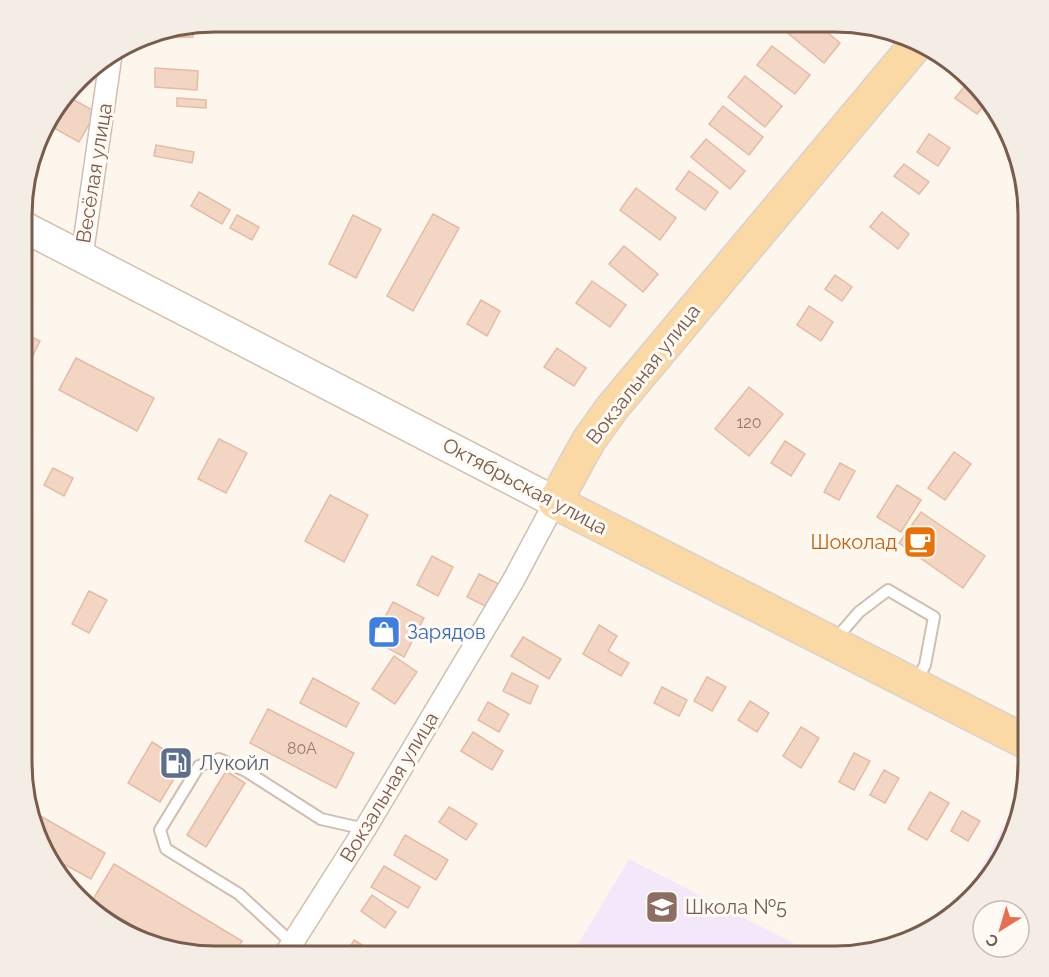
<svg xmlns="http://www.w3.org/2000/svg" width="1049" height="977" viewBox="0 0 1049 977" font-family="Raleway,sans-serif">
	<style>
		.education { fill: #f3e8fa }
		.building { fill: #f3d5c3; stroke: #e6bba3; stroke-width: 1.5 }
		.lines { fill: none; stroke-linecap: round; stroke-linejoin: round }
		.lane-casing { stroke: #d1beb0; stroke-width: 14 }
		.street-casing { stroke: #d1beb0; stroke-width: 24 }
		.secondary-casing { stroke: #d6c0b0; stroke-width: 33 }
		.primary-casing { stroke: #dad1cd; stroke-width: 36 }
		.lane { stroke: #fff; stroke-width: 10 }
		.street { stroke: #fff; stroke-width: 21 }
		.secondary { stroke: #fff; stroke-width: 30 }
		.primary { stroke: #fbd9a5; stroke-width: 33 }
		.labels { text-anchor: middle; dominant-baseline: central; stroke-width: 6; stroke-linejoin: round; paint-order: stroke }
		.number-label { font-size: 16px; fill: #987a6a }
		.street-label { font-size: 20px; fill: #7a5c4d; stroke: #fffaf3 }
		.food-label { font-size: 20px; fill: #c56008; stroke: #fffaf3; text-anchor: end }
		.shop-label { font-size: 20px; fill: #366cbe; stroke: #fffaf3; text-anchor: start }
		.service-label { font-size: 20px; fill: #4e5e75; stroke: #fffaf3; text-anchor: start }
		.education-label { font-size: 20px; fill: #785e54; stroke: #fffaf3; text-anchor: start }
		.rim { fill: none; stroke: #7a5c4d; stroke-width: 3 }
	</style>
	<rect width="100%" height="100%" fill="#fdf6ec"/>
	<!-- education -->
	<g class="education">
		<polygon points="1003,827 1012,832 1008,848 960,909"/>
		<polygon points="629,859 818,956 571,956"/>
	</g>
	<!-- building -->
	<g class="building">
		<polygon points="792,21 814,21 840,43 824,63 784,30"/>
		<polygon points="193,24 193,37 157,38 157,31"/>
		<polygon points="772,46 810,75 795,94 757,65"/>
		<polygon points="155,68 198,71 197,90 155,87"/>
		<polygon points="745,76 782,106 765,127 728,97"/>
		<polygon points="968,82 988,100 977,114 955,98"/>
		<polygon points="65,95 96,112 79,142 45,123 47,117"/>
		<polygon points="177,98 206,100 206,108 177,106"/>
		<polygon points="723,106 763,137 749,155 709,124"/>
		<polygon points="929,134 950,148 938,166 917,152"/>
		<polygon points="706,139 745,171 730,189 691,157"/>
		<polygon points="156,145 194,152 192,163 154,156"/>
		<polygon points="904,164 929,182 919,194 894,176"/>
		<polygon points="689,171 718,192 705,210 676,189"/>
		<polygon points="636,188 676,218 660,240 620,210"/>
		<polygon points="199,192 230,210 222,224 191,206"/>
		<polygon points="882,212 909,234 898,249 870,227"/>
		<polygon points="433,214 459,228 413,311 387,296"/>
		<polygon points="237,215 259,227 252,240 230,228"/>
		<polygon points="353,215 381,229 356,278 329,264"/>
		<polygon points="624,246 658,274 643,292 609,264"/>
		<polygon points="835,275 852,287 842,301 825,289"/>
		<polygon points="592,281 626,305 610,327 576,303"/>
		<polygon points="481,300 500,311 487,336 467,324"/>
		<polygon points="809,306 833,322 821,341 797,325"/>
		<polygon points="24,333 40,341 24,373"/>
		<polygon points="557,348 586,368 574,386 544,367"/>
		<polygon points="76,358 154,398 137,431 59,390"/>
		<polygon points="749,387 783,414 749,456 715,429"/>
		<polygon points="219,439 247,453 226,493 198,479"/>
		<polygon points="785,441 805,454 791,476 771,463"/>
		<polygon points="954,452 971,464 945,500 928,488"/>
		<polygon points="840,463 855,471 839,500 824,492"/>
		<polygon points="53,468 73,478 64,496 44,485"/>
		<polygon points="897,485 921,500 901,532 877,517"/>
		<polygon points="330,495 368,515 344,562 305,541"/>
		<polygon points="921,512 985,556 963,588 899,543"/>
		<polygon points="432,556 453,567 438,596 417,585"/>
		<polygon points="479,574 499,584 487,607 467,597"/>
		<polygon points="89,591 107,600 89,633 72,624"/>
		<polygon points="393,602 424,618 404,657 373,640"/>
		<polygon points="599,625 617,636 608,651 629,663 621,676 583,654"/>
		<polygon points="523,637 561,659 549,679 511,656"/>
		<polygon points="394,656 417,672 395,704 372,689"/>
		<polygon points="512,673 538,686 530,704 503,691"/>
		<polygon points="707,677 726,687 712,711 694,701"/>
		<polygon points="313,678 359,703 346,727 300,703"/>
		<polygon points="662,687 687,700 679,716 654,703"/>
		<polygon points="750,701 769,713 757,732 738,720"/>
		<polygon points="488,702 509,714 499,732 478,720"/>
		<polygon points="268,709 354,753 336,788 250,743"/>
		<polygon points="801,727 819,738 801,768 783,756"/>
		<polygon points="473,732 503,751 492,770 461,751"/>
		<polygon points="152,742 184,762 160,802 128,783"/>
		<polygon points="854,753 870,761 854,790 839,782"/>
		<polygon points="884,770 899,778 885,803 870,795"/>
		<polygon points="226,771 245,783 206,847 187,835"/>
		<polygon points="930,792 949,803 927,840 908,829"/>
		<polygon points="449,807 477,824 466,840 439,822"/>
		<polygon points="30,810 105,853 91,879 47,855 36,836"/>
		<polygon points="962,811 980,821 968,841 951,831"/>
		<polygon points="405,835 448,860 436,880 394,855"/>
		<polygon points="114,864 242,941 233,956 214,956 165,945 92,901"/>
		<polygon points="384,866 420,887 408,908 371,887"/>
		<polygon points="372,895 396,912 385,928 361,911"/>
		<polygon points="354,940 380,956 345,956"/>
	</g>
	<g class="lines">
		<!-- lane casing -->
		<g class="lane-casing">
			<g id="lane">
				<polyline points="834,641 859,612 888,590 934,617 925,665 916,682"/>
				<polyline points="292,943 239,894 166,849 160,830 199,766 219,759 246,771 321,819 365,829"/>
			</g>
		</g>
		<!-- street casing -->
		<g class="street-casing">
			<g id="street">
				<polyline points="82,256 111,55"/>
				<polyline points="284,956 365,829 513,581 555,502"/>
			</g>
		</g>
		<!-- secondary casing -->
		<g class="secondary-casing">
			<polyline id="secondary" points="24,227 555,502"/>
		</g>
		<!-- primary casing -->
		<g class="primary-casing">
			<polyline id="primary" points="919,41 612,408 589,440 555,502 1028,743"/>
		</g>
		<!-- lane -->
		<use href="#lane" class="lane"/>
		<!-- street -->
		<use href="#street" class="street"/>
		<!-- secondary -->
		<use href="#secondary" class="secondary"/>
		<!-- primary -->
		<use href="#primary" class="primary"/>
	</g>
	<!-- icons -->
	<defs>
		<g id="cafe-square" transform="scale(1.725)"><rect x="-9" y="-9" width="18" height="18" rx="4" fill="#e8710a" stroke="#fffaf3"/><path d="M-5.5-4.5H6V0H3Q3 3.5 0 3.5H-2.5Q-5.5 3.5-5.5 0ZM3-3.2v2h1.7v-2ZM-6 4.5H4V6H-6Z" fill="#fff"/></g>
		<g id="shop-square" transform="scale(1.725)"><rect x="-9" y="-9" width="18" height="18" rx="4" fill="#3f7fe0" stroke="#fffaf3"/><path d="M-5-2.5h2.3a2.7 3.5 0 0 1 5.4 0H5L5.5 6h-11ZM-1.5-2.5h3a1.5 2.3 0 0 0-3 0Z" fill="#fff"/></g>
		<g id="fuel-square" transform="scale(1.725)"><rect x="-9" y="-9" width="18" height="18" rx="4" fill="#5c6f8a" stroke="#fffaf3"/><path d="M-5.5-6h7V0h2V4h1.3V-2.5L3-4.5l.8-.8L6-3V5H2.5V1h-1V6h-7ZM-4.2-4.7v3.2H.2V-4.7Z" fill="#fff"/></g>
		<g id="school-square" transform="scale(1.725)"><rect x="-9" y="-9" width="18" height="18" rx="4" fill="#8d6e63" stroke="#fffaf3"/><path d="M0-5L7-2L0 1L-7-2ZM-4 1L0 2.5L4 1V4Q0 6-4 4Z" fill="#fff"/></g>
	</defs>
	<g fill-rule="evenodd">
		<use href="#cafe-square" x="920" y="542"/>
		<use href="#shop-square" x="384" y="632"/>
		<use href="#fuel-square" x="176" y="763"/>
		<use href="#school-square" x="662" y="907"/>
	</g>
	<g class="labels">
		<!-- number labels -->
		<g class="number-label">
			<text x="749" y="422">120</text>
			<text x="302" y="748">80А</text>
		</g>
		<!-- street labels -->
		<g class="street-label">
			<text transform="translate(94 173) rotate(-81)">Весёлая улица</text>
			<text transform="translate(643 374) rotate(-52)">Вокзальная улица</text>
			<text transform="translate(525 486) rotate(28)">Октябрьская улица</text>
			<text transform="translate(389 787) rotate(-59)">Вокзальная улица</text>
		</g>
		<!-- food labels -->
		<g class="food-label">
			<text x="897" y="542">Шоколад</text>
		</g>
		<!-- shop labels -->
		<g class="shop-label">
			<text x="407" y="632">Зарядов</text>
		</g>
		<!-- service labels -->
		<g class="service-label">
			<text x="199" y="763">Лукойл</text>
		</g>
		<!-- education labels -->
		<g class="education-label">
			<text x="685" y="907">Школа №5</text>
		</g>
	</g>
	<!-- crop -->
	<path d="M0 0H1049V977H0ZM215 32H835A183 183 0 0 1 1018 215V763A183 183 0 0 1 835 946H215A183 183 0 0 1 32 763V215A183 183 0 0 1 215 32Z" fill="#f4ede6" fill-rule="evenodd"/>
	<path class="rim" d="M215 32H835A183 183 0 0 1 1018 215V763A183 183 0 0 1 835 946H215A183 183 0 0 1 32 763V215A183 183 0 0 1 215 32Z"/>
	<!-- north arrow -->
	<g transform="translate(1001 929) rotate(217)"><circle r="28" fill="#fffaf3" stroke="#cabbb1" stroke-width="1.5"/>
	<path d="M0-4.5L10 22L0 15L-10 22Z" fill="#e76f51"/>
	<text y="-9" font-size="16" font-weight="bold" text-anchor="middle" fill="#7a5c4d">С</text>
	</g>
</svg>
